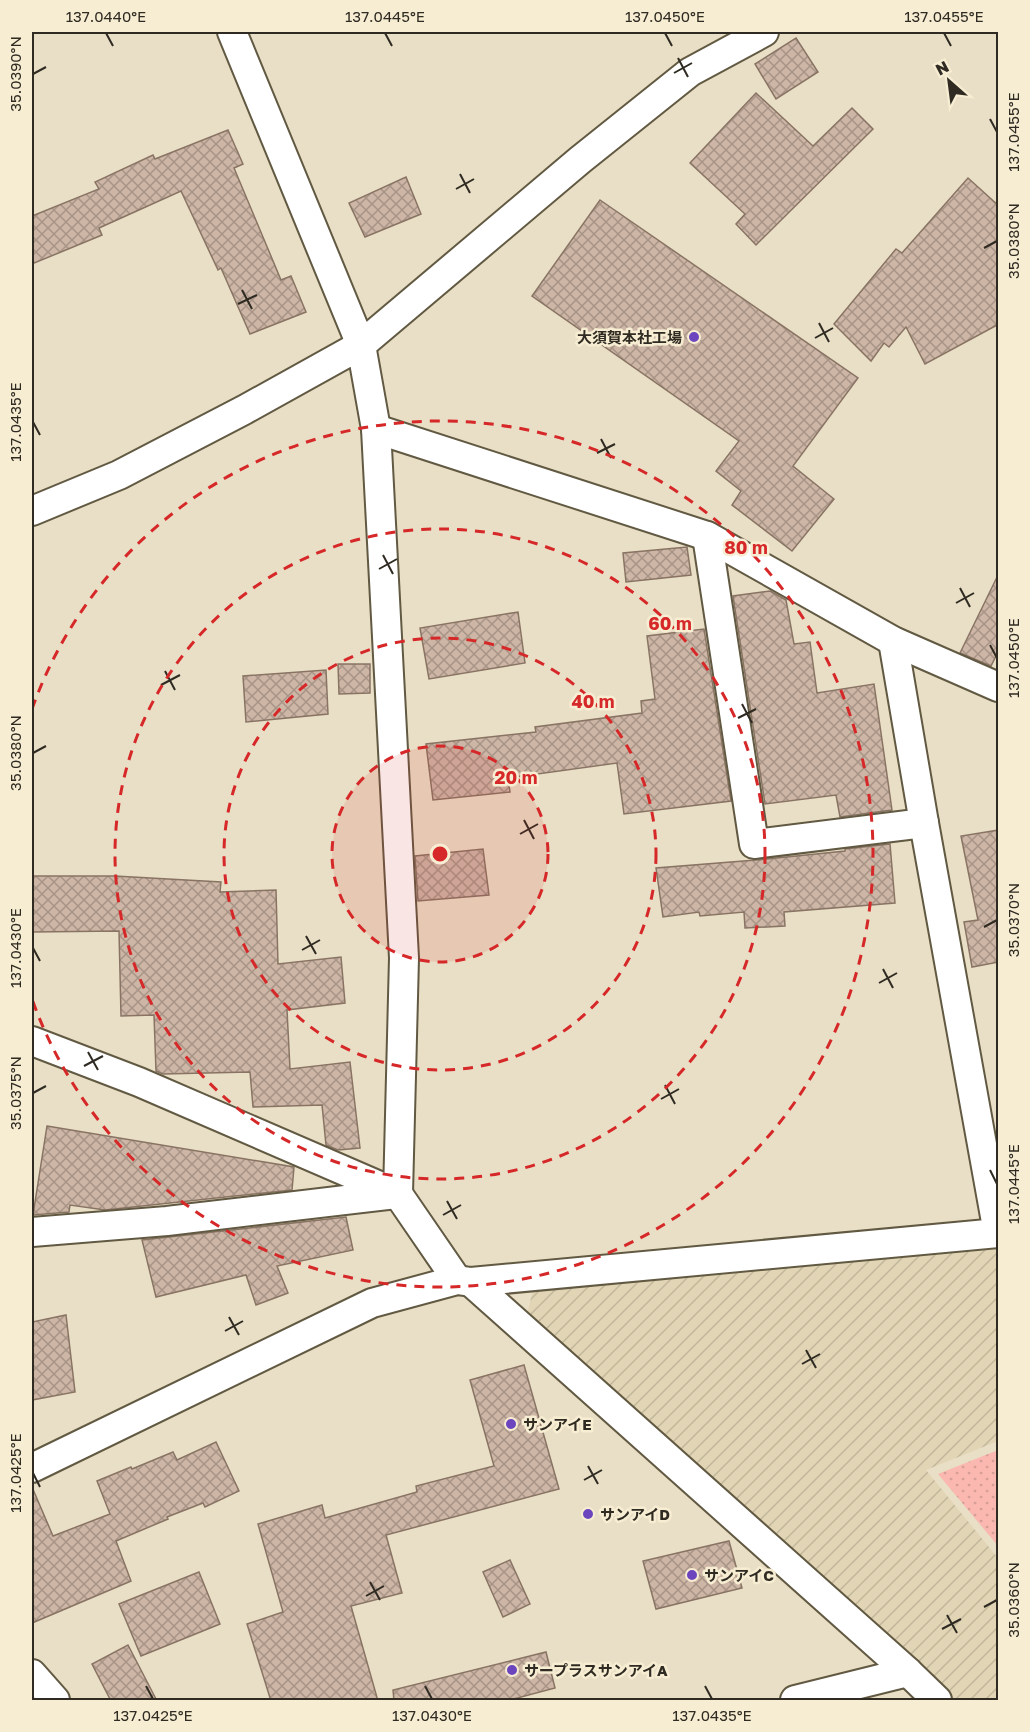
<svg xmlns="http://www.w3.org/2000/svg" width="1030" height="1732" viewBox="0 0 1030 1732" font-family="'Golos Text','Noto Sans JP',sans-serif">
	<style>
		.industrial { fill: url(#industrial-furrows) }
		.park { fill: url(#park-dots) }
		.building { fill: url(#building-cross-hatch); stroke: #897464; stroke-width: 1.5 }
		.lines { fill: none; stroke-linecap: round; stroke-linejoin: round }
		.minor-casing { stroke: #615942; stroke-width: 32 }
		.minor { stroke: #fff; stroke-width: 28 }
		.ticks { fill: none; stroke: #2f2b22; stroke-width: 2 }
		.ring { fill: none; stroke: #d62828; stroke-width: 3; stroke-dasharray: 10 8 }
		.poi-dot { fill: #6c45be; stroke: #f7edd3; stroke-width: 2 }
		.labels { text-anchor: middle; dominant-baseline: central; stroke-width: 5; stroke-linejoin: round; paint-order: stroke }
		.poi-label { font-size: 15px; font-weight: bold; fill: #2f2b22; stroke: #f7edd3; text-anchor: start }
		.centre { fill: #d62828; stroke: #f7edd3; stroke-width: 3 }
		.ring-label { font-size: 18px; text-anchor: middle; font-weight: bold; fill: #d62828; stroke: #f7edd3; stroke-width: 5; stroke-linejoin: round; paint-order: stroke }
		.neatline { fill: none; stroke: #2f2b22; stroke-width: 2 }
		.ticks-label { font-size: 15px; text-anchor: middle; fill: #2f2b22 }
	</style>
	<defs>
		<pattern id="industrial-furrows" width="10" height="10" patternUnits="userSpaceOnUse" patternTransform="scale(1.5)"><rect width="10" height="10" fill="#e2d5b5"/><path d="M-1 1l2-2M0 10L10 0M9 11l2-2" fill="none" stroke="#c2b79b"/></pattern>
		<pattern id="park-dots" width="8" height="8" patternUnits="userSpaceOnUse" patternTransform="scale(1.5)"><rect width="8" height="8" fill="#fab8b0"/><path d="M2 2h.1M6 6h.1" fill="none" stroke="#d79e97" stroke-width="1.8" stroke-linecap="round"/></pattern>
		<pattern id="building-cross-hatch" width="8" height="8" patternUnits="userSpaceOnUse" patternTransform="scale(1.5)"><rect width="8" height="8" fill="#cdb6a5"/><path d="M0 0l8 8M0 8l8-8" fill="none" stroke="#a79486"/></pattern>
	</defs>
	<rect width="100%" height="100%" fill="#e9dfc6"/>
	<!-- industrial -->
	<polygon class="industrial" points="998,1249 998,1441 926,1470 998,1558 998,1700 955,1700 527,1315 533,1289"/>
	<!-- park -->
	<polygon class="park" points="998,1450 998,1546 938,1474"/>
	<!-- building -->
	<g class="building">
		<polygon points="796,38 818,72 776,99 755,64"/>
		<polygon points="756,93 813,146 852,108 873,129 756,245 736,224 745,214 690,163"/>
		<polygon points="228,130 243,164 234,168 281,280 291,276 306,312 250,334 221,268 218,270 181,191 99,228 102,235 32,264 32,216 99,189 95,182 153,155 155,159"/>
		<polygon points="406,177 421,214 365,237 349,203"/>
		<polygon points="968,178 999,206 999,324 925,364 906,327 889,347 884,343 871,361 834,324 896,249 902,253"/>
		<polygon points="600,200 858,378 793,466 834,499 792,551 732,505 741,491 716,471 739,441 532,296"/>
		<polygon points="687,547 691,575 626,582 623,553"/>
		<polygon points="999,573 999,650 991,666 960,653"/>
		<polygon points="770,591 786,600 794,644 810,642 817,693 874,684 892,810 840,817 836,795 765,804 733,596"/>
		<polygon points="518,612 525,663 429,679 420,628"/>
		<polygon points="704,629 731,801 624,814 617,763 508,778 510,792 433,800 426,744 536,732 535,727 642,713 641,701 655,699 647,636"/>
		<polygon points="338,664 370,664 370,693 339,694"/>
		<polygon points="326,670 328,714 246,722 243,676"/>
		<polygon points="999,830 999,962 972,967 964,922 978,920 961,836"/>
		<polygon points="890,844 895,903 784,912 785,926 745,928 744,912 700,916 699,912 663,917 656,868 756,860 845,851 845,849"/>
		<polygon points="483,849 489,895 418,901 415,856"/>
		<polygon points="32,876 115,876 221,882 220,892 276,890 278,964 341,957 345,1003 287,1010 290,1069 350,1062 360,1148 338,1150 326,1145 322,1105 253,1107 250,1072 163,1074 156,1071 154,1015 121,1016 119,931 32,932"/>
		<polygon points="47,1126 294,1167 292,1190 105,1210 70,1205 69,1212 33,1215"/>
		<polygon points="346,1217 353,1250 277,1266 288,1293 256,1305 246,1275 156,1297 142,1240"/>
		<polygon points="66,1315 75,1392 32,1400 32,1322"/>
		<polygon points="524,1365 559,1489 386,1535 402,1593 351,1606 378,1701 271,1701 247,1624 283,1612 258,1524 322,1505 325,1518 417,1492 416,1486 494,1466 470,1380"/>
		<polygon points="216,1442 239,1491 205,1507 203,1503 167,1517 168,1519 116,1541 131,1581 32,1623 32,1487 53,1536 110,1514 97,1481 131,1467 132,1469 173,1452 177,1460"/>
		<polygon points="729,1541 742,1588 656,1609 643,1561"/>
		<polygon points="510,1560 530,1604 503,1617 483,1572"/>
		<polygon points="199,1572 220,1624 141,1656 119,1604"/>
		<polygon points="128,1645 157,1701 111,1701 92,1664"/>
		<polygon points="546,1652 555,1688 506,1701 394,1701 393,1690"/>
	</g>
	<g class="lines">
		<!-- minor casing -->
		<g class="minor-casing">
			<g id="minor">
				<polyline points="232,32 361,345 580,160 690,72 764,32"/>
				<polyline points="376,429 707,536 893,641 998,687"/>
				<polyline points="32,511 119,475 244,410 361,345 376,429 404,958 398,1194"/>
				<polyline points="707,536 754,844 924,823"/>
				<polyline points="893,641 924,823 998,1233"/>
				<polyline points="32,1041 139,1082 398,1194 457,1280"/>
				<polyline points="32,1232 167,1221 396,1194"/>
				<polyline points="471,1282 908,1672 937,1700"/>
				<polyline points="32,1468 372,1303 457,1280 471,1282 998,1233"/>
				<polyline points="32,1674 55,1700"/>
				<polyline points="795,1700 908,1672"/>
			</g>
		</g>
		<!-- minor -->
		<use href="#minor" class="minor"/>
	</g>
	<!-- ticks -->
	<path class="ticks" d="M106,33l7,13M385,33l7,13M665,33l7,13M944,33l7,13M678,58l10,19M674,73l18,-10M33,74l13,-7M990,119l7,13M460,174l10,19M456,189l18,-10M984,248l13,-7M242,290l10,19M238,304l19,-9M819,323l10,19M815,338l18,-10M33,422l7,13M601,439l10,19M597,453l18,-9M383,555l10,19M379,569l18,-10M960,588l10,19M956,603l18,-10M990,645l7,13M165,671l10,19M161,685l19,-10M742,704l10,19M738,718l18,-9M33,753l13,-7M524,820l10,19M520,834l18,-10M984,927l13,-7M306,936l10,18M33,948l7,13M302,950l18,-10M883,969l10,19M879,983l18,-10M88,1052l10,18M84,1066l19,-10M665,1085l10,19M33,1093l13,-7M661,1099l18,-10M990,1170l7,14M447,1201l10,18M443,1215l18,-10M229,1317l10,18M225,1331l18,-10M806,1350l10,18M802,1364l18,-10M588,1466l10,18M33,1473l7,14M584,1480l18,-10M370,1582l10,18M366,1596l18,-10M984,1607l13,-7M947,1615l10,18M942,1629l19,-10M146,1686l7,13M425,1686l7,13M705,1686l7,13"/>
	<!-- distance rings -->
	<circle cx="440" cy="854" r="108" fill="#d62828" fill-opacity=".12"/>
	<g class="ring">
		<circle cx="440" cy="854" r="108"/>
		<circle cx="440" cy="854" r="216"/>
		<circle cx="440" cy="854" r="325"/>
		<path d="M32 709A433 433 0 1 1 32 999"/>
	</g>
	<!-- markers -->
	<g class="poi-dot">
		<circle cx="694" cy="337" r="6"/>
		<circle cx="511" cy="1424" r="6"/>
		<circle cx="588" cy="1514" r="6"/>
		<circle cx="692" cy="1575" r="6"/>
		<circle cx="512" cy="1670" r="6"/>
	</g>
	<g class="labels">
		<!-- poi labels -->
		<g class="poi-label">
			<text x="682" y="337" text-anchor="end">大須賀本社工場</text>
			<text x="523" y="1424">サンアイE</text>
			<text x="600" y="1514">サンアイD</text>
			<text x="704" y="1575">サンアイC</text>
			<text x="524" y="1670">サープラスサンアイA</text>
		</g>
	</g>
	<circle cx="440" cy="854" r="9" class="centre"/>
	<g class="ring-label">
		<text x="746" y="554">80 m</text>
		<text x="670" y="630">60 m</text>
		<text x="593" y="708">40 m</text>
		<text x="516" y="784">20 m</text>
	</g>
	<!-- border -->
	<rect width="1030" height="1732" fill="none" stroke="#f7edd3" stroke-width="66"/>
	<!-- north arrow -->
	<g transform="translate(949 81) rotate(332)" stroke="#f7edd3" stroke-width="4.5" paint-order="stroke">
	<path d="M0-4.5L10 22L0 15L-10 22Z" fill="#2f2b22"/>
	<text y="-9" font-size="16" font-weight="bold" text-anchor="middle" fill="#2f2b22">N</text>
	</g>
	<rect x="33" y="33" width="964" height="1666" class="neatline"/>
	<g class="ticks-label">
		<text x="106" y="22">137.0440°E</text>
		<text x="385" y="22">137.0445°E</text>
		<text x="665" y="22">137.0450°E</text>
		<text x="944" y="22">137.0455°E</text>
		<text transform="translate(16 74) rotate(-90)" y="5">35.0390°N</text>
		<text transform="translate(1014 132) rotate(-90)" y="5">137.0455°E</text>
		<text transform="translate(1014 241) rotate(-90)" y="5">35.0380°N</text>
		<text transform="translate(16 422) rotate(-90)" y="5">137.0435°E</text>
		<text transform="translate(1014 658) rotate(-90)" y="5">137.0450°E</text>
		<text transform="translate(16 753) rotate(-90)" y="5">35.0380°N</text>
		<text transform="translate(1014 920) rotate(-90)" y="5">35.0370°N</text>
		<text transform="translate(16 948) rotate(-90)" y="5">137.0430°E</text>
		<text transform="translate(16 1093) rotate(-90)" y="5">35.0375°N</text>
		<text transform="translate(1014 1184) rotate(-90)" y="5">137.0445°E</text>
		<text transform="translate(16 1473) rotate(-90)" y="5">137.0425°E</text>
		<text transform="translate(1014 1600) rotate(-90)" y="5">35.0360°N</text>
		<text x="153" y="1721">137.0425°E</text>
		<text x="432" y="1721">137.0430°E</text>
		<text x="712" y="1721">137.0435°E</text>
	</g>
</svg>
